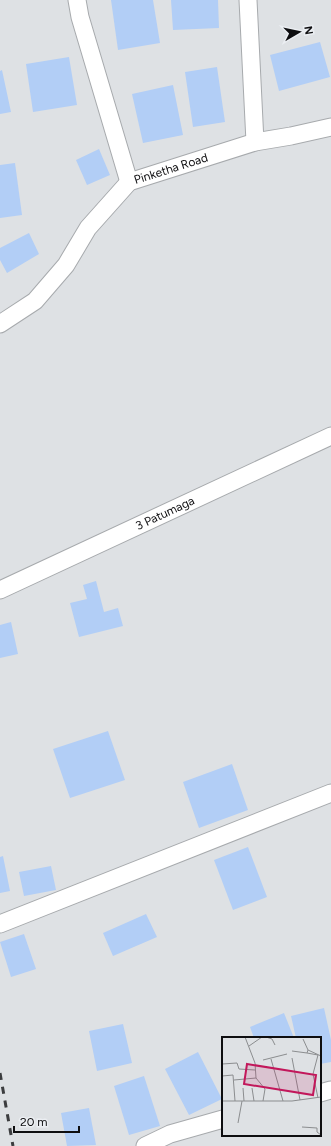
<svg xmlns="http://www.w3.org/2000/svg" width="331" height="1146" viewBox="0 0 331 1146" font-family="Figtree,sans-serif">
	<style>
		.building { fill: #b2cef6 }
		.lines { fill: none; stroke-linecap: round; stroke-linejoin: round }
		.street-casing { stroke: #a7aaad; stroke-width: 19 }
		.street { stroke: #fff; stroke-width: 17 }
		.rail { stroke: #3c3d3f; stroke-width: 3; stroke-dasharray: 7 7; stroke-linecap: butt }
		.labels { text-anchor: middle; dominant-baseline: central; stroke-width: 3; stroke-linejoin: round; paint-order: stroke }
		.street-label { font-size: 12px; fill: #0e0e10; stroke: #ebeef2 }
		.inset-road { fill: none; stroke: #8b8d8f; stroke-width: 1 }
		.view { fill: #c2185b; fill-opacity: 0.15; stroke: #c2185b; stroke-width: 2 }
		.inset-edge { fill: none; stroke: #0e0e10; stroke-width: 2 }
	</style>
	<rect width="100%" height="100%" fill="#dee1e4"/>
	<!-- building -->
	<g class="building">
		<polygon points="111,0 153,0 160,43 118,50"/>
		<polygon points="171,0 218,0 219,28 173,30"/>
		<polygon points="320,42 330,77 279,91 270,55"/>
		<polygon points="69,57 77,105 33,112 26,64"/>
		<polygon points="217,67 225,122 193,127 185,72"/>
		<polygon points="2,70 11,112 0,114 0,71"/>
		<polygon points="173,85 183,135 143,143 132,94"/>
		<polygon points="99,149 110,175 87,185 76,160"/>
		<polygon points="15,163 22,215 0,218 0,165"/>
		<polygon points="29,233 39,254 7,273 0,260 0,248"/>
		<polygon points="96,581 104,612 118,608 123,626 79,637 70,603 87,599 83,585"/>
		<polygon points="11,622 18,654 0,658 0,625"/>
		<polygon points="108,731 125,780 70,798 53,749"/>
		<polygon points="232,764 248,810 199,828 183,782"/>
		<polygon points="248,847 267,897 233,910 214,860"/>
		<polygon points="3,856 10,891 0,893 0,857"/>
		<polygon points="51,866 56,890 24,896 19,872"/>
		<polygon points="146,914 157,937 113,956 103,933"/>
		<polygon points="24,934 36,969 11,977 0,942"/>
		<polygon points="324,1008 331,1040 331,1062 320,1064 320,1038 296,1038 291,1016"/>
		<polygon points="284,1013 294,1038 254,1038 250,1027"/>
		<polygon points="123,1024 132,1063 97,1071 89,1031"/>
		<polygon points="198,1052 222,1099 189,1115 165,1069"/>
		<polygon points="144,1076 160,1126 129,1135 114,1086"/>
		<polygon points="89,1108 96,1145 67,1146 61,1113"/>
	</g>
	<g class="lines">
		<!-- street casing -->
		<g class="street-casing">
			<g id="street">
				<polyline points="77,0 80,17 129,182"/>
				<polyline points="248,0 255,142"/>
				<path id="s1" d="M0,324l35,-23 31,-36 22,-37 41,-46 126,-40 36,-6 40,-9"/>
				<path id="s2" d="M0,590l331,-154"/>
				<polyline points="0,924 331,793"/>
				<polyline points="320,1093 331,1090"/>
				<polyline points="145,1146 170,1134 223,1119"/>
			</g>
		</g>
		<!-- street -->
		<use href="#street" class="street"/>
		<!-- rail -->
		<polyline class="rail" points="0,1073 13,1146"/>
	</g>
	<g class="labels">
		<!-- street labels -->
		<g class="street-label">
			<text stroke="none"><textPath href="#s1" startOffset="238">Pinketha Road</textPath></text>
			<text stroke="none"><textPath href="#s2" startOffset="182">3 Patumaga</textPath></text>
		</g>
	</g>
	<!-- overview -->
	<g transform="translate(222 1037)">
		<rect width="99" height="99" fill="#dee1e4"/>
		<path class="inset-road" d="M23,0l10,26 1,15 9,11 -2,12M44,0l6,2 3,6M81,2l5,11M27,9l13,-9M70,14l15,2 1,-3 13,6M85,16l11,2 -5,19 5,24M70,21l8,42M49,22l12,42M41,23l24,-6M0,27l15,-1 2,6 16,1M0,39l11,-1 2,26M12,43l22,-2M21,51l1,13M30,51l2,13M0,64h70l29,-4M16,86l4,-22M80,90l15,1v4l4,3"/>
		<path class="view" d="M25,27l69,11 -3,20 -69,-11z"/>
		<rect width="99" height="99" class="inset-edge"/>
	</g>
	<!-- north arrow -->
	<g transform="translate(299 32) rotate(81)" stroke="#ebeef2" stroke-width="3" paint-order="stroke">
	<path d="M0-3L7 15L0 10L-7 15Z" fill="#0e0e10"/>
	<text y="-6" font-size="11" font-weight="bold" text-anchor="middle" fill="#0e0e10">N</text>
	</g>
	<!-- scale -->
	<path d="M14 1126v6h65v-6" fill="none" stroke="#0e0e10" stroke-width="2"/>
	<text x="20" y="1126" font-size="12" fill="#0e0e10" stroke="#ebeef2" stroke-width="3" paint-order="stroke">20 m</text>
</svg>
